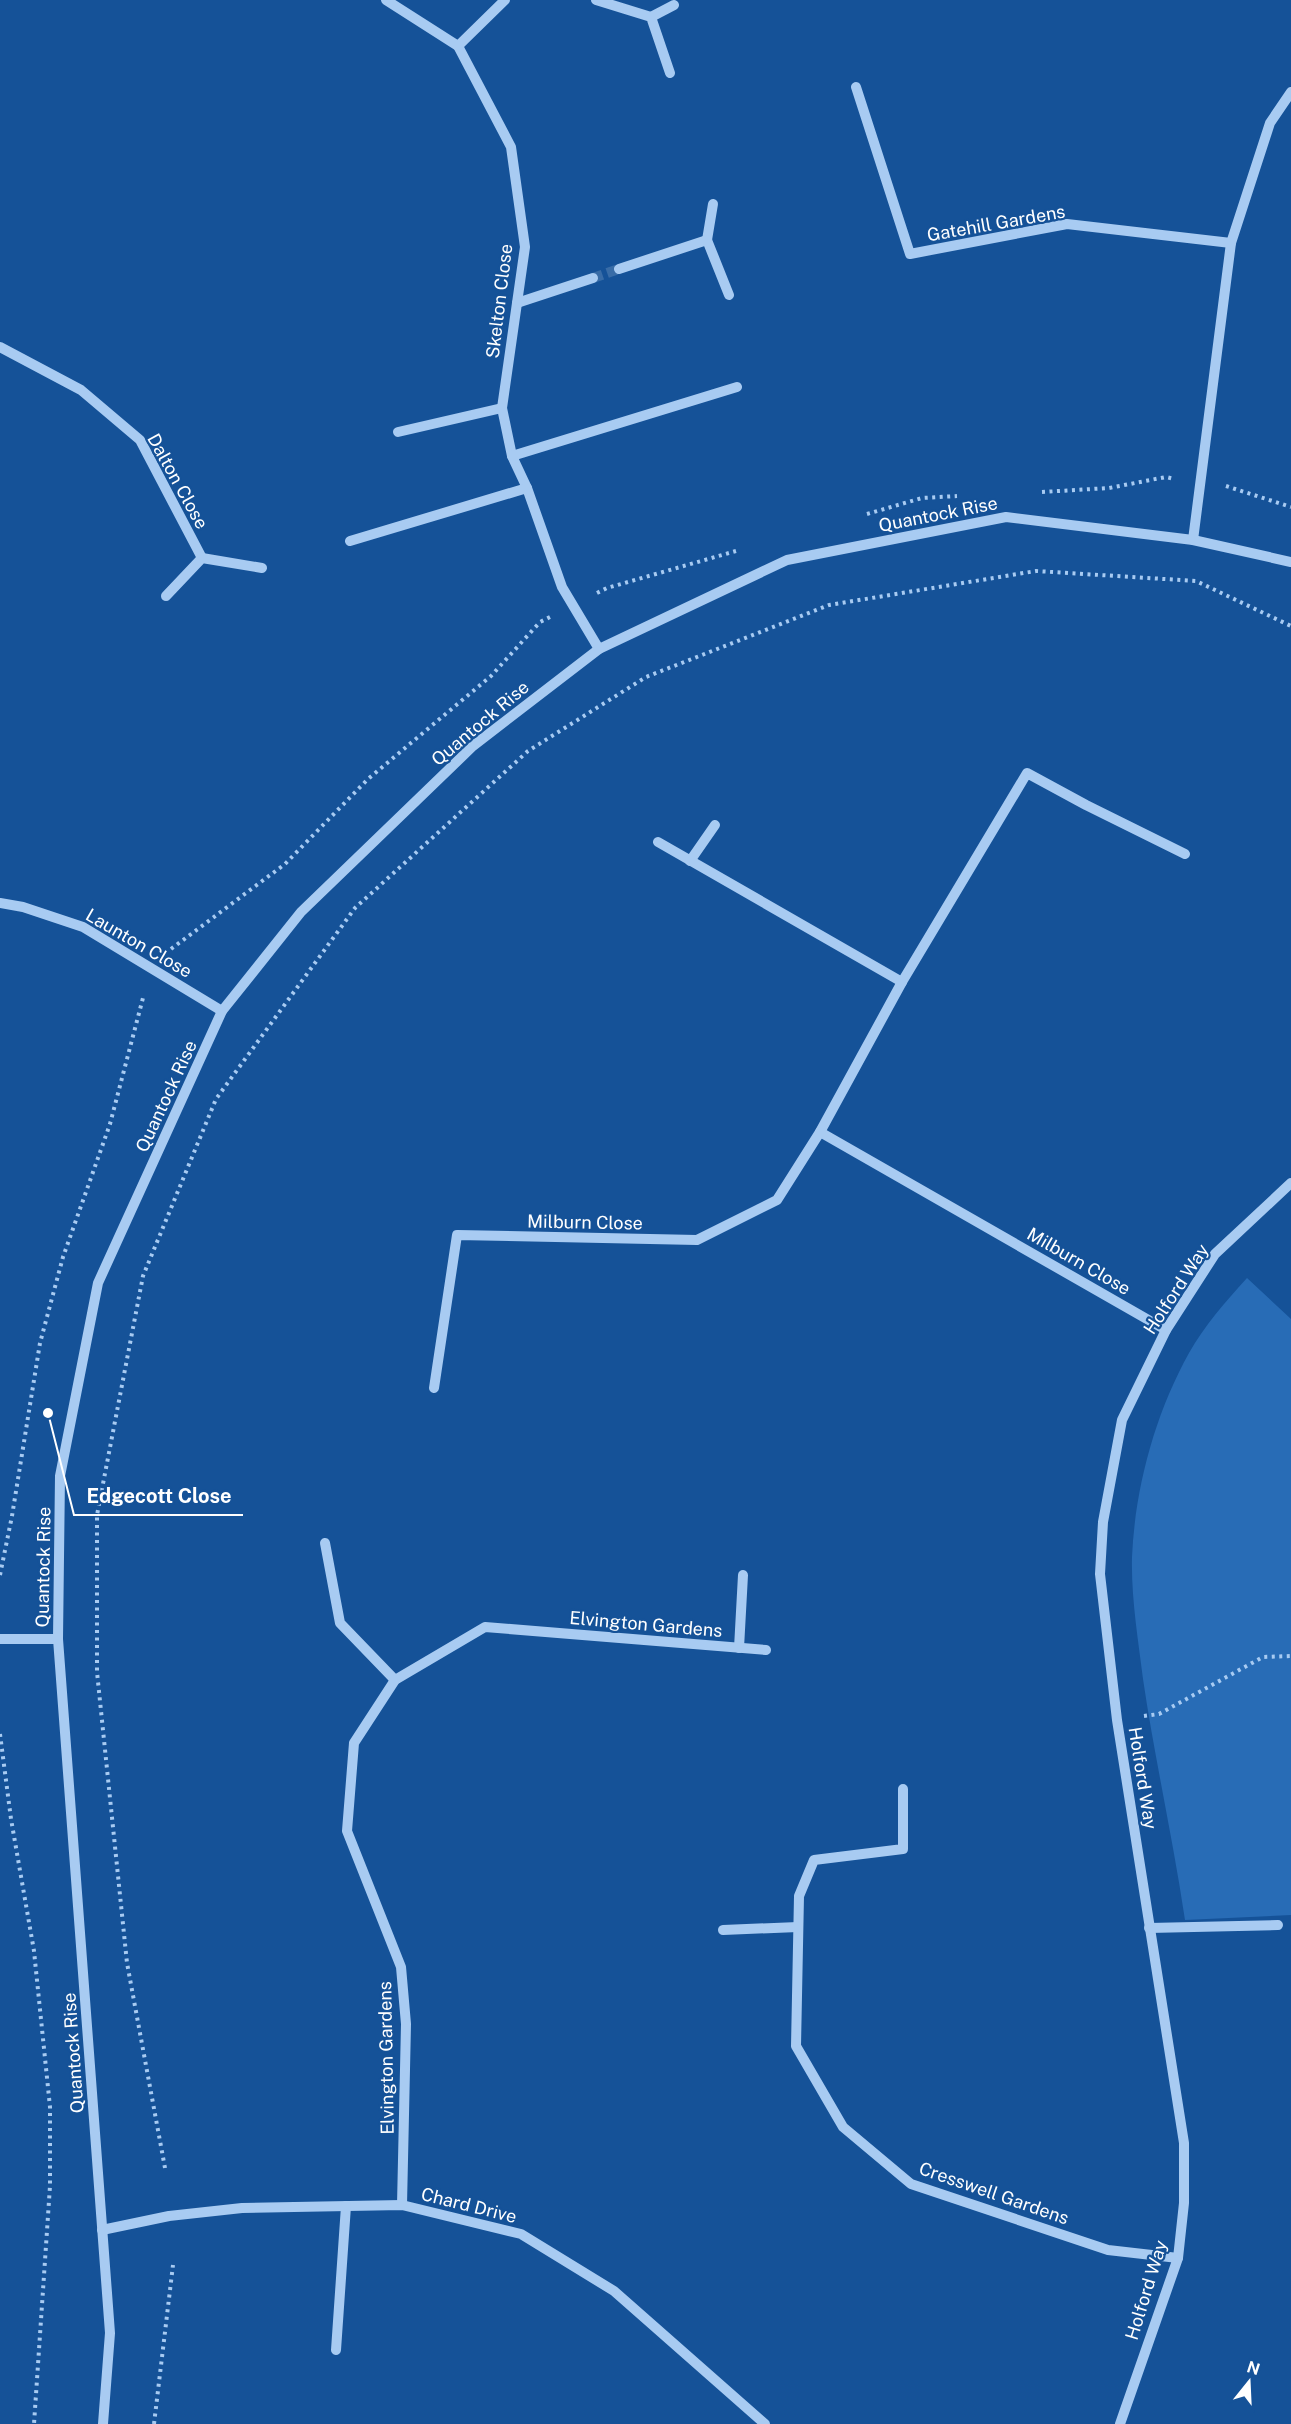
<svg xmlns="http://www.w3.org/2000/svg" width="1291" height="2424" viewBox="0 0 1291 2424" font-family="'Public Sans',sans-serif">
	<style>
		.park { fill: #286cb6 }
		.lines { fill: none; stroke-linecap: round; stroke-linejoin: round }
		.minor-tunnel { stroke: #386ca7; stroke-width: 10; stroke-dasharray: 10 5; stroke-linecap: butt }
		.path { stroke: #a8cbf2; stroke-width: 4; stroke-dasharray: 3 4.5; stroke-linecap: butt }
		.minor { stroke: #a8cbf2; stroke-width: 10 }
		.labels { text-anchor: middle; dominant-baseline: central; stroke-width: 4.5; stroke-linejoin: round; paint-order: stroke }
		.street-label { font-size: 18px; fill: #fff; stroke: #155298 }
		.leader { fill: none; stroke: #fff; stroke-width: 2 }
		.callout-dot { fill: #fff; stroke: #155298; stroke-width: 2 }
		.callout-label { font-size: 20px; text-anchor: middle; font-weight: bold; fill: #fff; stroke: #155298; stroke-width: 4.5; stroke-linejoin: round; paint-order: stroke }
	</style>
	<rect width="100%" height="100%" fill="#155298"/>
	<!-- park -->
	<path class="park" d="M1247,1278l44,41v596l-106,5c-12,-81 -30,-160 -42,-241 -5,-40 -12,-82 -11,-122 3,-69 23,-143 57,-204 15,-27 37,-52 58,-75z"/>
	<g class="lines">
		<!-- minor-tunnel -->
		<polyline class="minor-tunnel" points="593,278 619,269"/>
		<!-- path -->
		<g class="path">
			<polyline points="1226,486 1291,507"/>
			<polyline points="1042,492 1109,488 1166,477 1174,479"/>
			<polyline points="867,514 922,498 957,496"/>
			<polyline points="597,593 607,588 736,551"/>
			<polyline points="171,949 285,864 368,779 491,676 540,622 550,617"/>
			<polyline points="0,1575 12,1516 40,1343 63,1257 110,1124 144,994"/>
			<polyline points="1144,1716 1159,1714 1263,1657 1291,1656"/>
			<polyline points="0,1734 11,1819 34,1951 50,2107 50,2186 34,2424"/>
			<polyline points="165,2168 127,1963 97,1672 97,1515 143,1276 216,1099 355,908 528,751 646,677 829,605 1036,571 1196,581 1291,626"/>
			<polyline points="154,2424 173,2265"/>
		</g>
		<!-- minor -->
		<g class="minor">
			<polyline points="386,0 458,46 511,147 525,247 502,408 512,456 527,488 562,587 599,649"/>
			<polyline points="596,0 651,17 670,73"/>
			<polyline points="651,17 674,5"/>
			<polyline points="458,46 505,0"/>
			<polyline points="856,87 910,254 1067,224 1231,243"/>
			<polyline points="707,240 713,204"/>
			<polyline points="619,269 707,240 729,295"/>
			<polyline points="517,303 593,278"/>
			<polyline points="0,347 81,390 140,440 202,558"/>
			<polyline points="398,432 502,408"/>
			<polyline points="512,456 737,387"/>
			<polyline points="1193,540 1231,243 1270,123 1291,92"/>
			<polyline points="350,541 527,488"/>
			<polyline points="166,596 202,558 262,568"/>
			<polyline points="658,842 902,982"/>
			<polyline points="690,861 715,825"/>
			<polyline points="0,903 23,907 83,927 222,1011"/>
			<polyline points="820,1132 1166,1330"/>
			<polyline points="434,1388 457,1235 697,1240 777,1200 820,1132 902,982 1027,773 1086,805 1185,854"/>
			<polyline points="325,1543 340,1623 395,1680"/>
			<polyline points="0,1639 58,1639"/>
			<polyline points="739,1648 743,1575"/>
			<polyline points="903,1789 903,1849 814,1860 799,1896 796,2046 843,2127 911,2184 1108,2250 1178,2258"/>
			<polyline points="1149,1928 1278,1925"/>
			<polyline points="723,1930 798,1927"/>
			<polyline points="402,2205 406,2024 401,1967 347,1831 354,1743 395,1680 485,1627 766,1650"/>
			<polyline points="102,2230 169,2216 242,2208 402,2205 521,2234 614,2291 765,2424"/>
			<polyline points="336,2350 346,2206"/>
			<polyline points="103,2424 110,2333 58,1639 60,1476 98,1283 222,1011 301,912 473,746 599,649 787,560 1006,517 1193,540 1291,562"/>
			<polyline points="1120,2424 1178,2258 1184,2203 1184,2143 1117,1720 1100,1574 1103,1522 1122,1420 1166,1330 1215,1254 1291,1183"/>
		</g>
	</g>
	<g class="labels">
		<!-- street labels -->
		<g class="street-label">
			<text transform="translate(996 223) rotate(-10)">Gatehill Gardens</text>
			<text transform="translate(499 301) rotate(-83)">Skelton Close</text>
			<text transform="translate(178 481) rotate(61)">Dalton Close</text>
			<text transform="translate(938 514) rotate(-11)">Quantock Rise</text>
			<text transform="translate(480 723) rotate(-40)">Quantock Rise</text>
			<text transform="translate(139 943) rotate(30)">Launton Close</text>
			<text transform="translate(166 1096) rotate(-65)">Quantock Rise</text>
			<text transform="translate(585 1222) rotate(1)">Milburn Close</text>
			<text transform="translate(1079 1261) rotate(30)">Milburn Close</text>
			<text transform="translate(1176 1289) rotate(-57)">Holford Way</text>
			<text transform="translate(43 1567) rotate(-89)">Quantock Rise</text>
			<text transform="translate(646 1624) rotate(5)">Elvington Gardens</text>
			<text transform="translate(1143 1778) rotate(81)">Holford Way</text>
			<text transform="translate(73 2053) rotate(-94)">Quantock Rise</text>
			<text transform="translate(386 2058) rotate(-91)">Elvington Gardens</text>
			<text transform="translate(994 2193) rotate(19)">Cresswell Gardens</text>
			<text transform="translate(469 2205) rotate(14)">Chard Drive</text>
			<text transform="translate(1146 2290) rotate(-73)">Holford Way</text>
		</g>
	</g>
	<!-- callouts -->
	<path class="leader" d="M48 1413L74 1515H243"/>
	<circle class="callout-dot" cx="48" cy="1413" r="6"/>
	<g class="callout-label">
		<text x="159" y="1503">Edgecott Close</text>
	</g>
	<!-- north arrow -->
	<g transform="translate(1249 2382) rotate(18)" stroke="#155298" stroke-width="4.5" paint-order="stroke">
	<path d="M0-4.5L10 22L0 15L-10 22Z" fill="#ffffff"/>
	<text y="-9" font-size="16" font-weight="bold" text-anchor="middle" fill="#ffffff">N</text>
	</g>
</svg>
